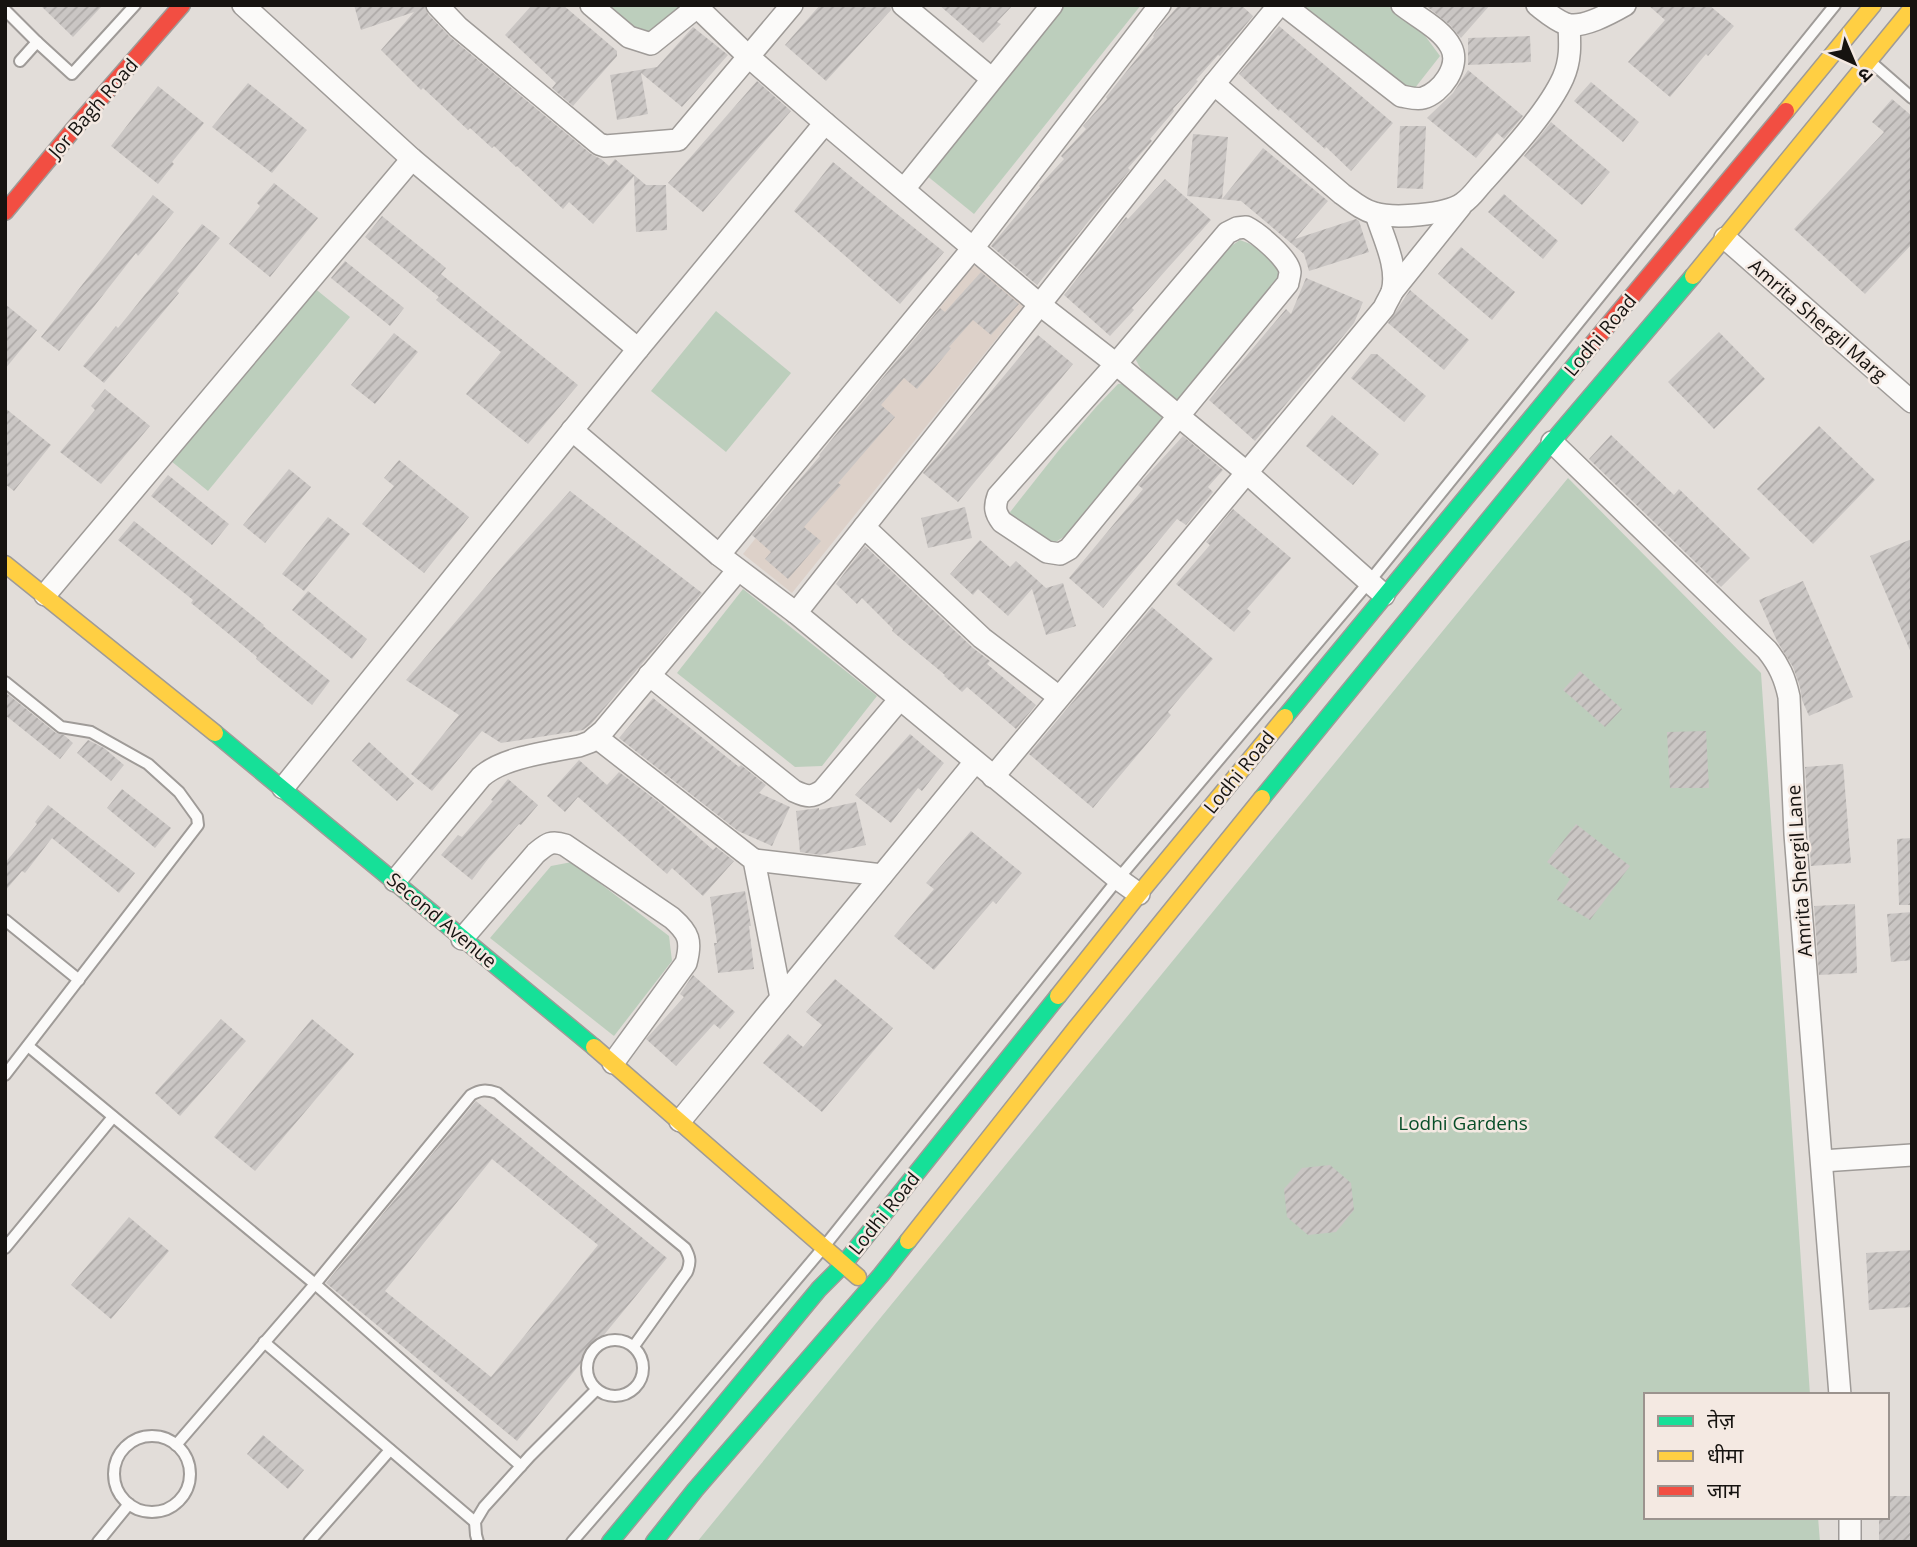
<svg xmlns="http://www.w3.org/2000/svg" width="1917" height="1547" viewBox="0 0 1917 1547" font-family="'Open Sans','Noto Sans Devanagari',sans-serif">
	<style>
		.built { fill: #ddd1c9 }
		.park { fill: #bccebc }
		.building { fill: url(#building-hatch); fill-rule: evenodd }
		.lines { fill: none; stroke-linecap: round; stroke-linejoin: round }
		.lane-casing { stroke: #9f9b98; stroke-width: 14 }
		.street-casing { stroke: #9f9b98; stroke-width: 24 }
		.fast-casing { stroke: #9f9b98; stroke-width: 19 }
		.slow-casing { stroke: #9f9b98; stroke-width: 19 }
		.jam-casing { stroke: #9f9b98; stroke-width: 19 }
		.lane { stroke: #fbfaf9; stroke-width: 10 }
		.street { stroke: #fbfaf9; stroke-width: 21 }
		.fast { stroke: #16e098; stroke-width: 16 }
		.slow { stroke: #ffcf43; stroke-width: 16 }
		.jam { stroke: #f24e42; stroke-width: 16 }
		.labels { text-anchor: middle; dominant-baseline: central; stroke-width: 5; stroke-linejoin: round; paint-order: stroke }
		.street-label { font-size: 19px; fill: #161310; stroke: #f4e9e2 }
		.park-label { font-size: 19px; fill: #084e28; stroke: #f4e9e2 }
	</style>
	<defs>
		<pattern id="building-hatch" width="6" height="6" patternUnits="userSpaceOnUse" patternTransform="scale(1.75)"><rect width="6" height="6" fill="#cac6c4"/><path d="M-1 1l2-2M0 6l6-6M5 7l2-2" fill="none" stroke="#ada9a7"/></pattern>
	</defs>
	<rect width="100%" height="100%" fill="#e2ddd9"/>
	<!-- built -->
	<polygon class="built" points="974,265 1023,306 792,593 743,554"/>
	<!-- park -->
	<g class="park">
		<polygon points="603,5 682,5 682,6 650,32 634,28"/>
		<polygon points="1061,5 1141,5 974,214 926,175"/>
		<polygon points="1297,5 1387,5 1423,33 1440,56 1411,93"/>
		<path d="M1240,240c23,8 30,18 42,38l-104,125c-18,-13 -34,-25 -43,-45l90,-108z"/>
		<polygon points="313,287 350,317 208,491 171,461"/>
		<polygon points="716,311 791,373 726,452 651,391"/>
		<polygon points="1127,383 1148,401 1162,417 1156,432 1068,534 1048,547 1007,516 1059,450 1097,406 1118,384"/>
		<polygon points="1568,478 1761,673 1810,1395 1646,1395 1646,1517 1818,1517 1820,1542 697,1542"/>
		<polygon points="743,589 877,696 822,766 795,767 677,673"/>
		<polygon points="572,862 669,936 672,961 614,1036 490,938 551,866"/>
	</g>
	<!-- building -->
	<g class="building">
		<polygon points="40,5 103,5 73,37"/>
		<polygon points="354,5 424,5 428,14 450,37 591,154 601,159 609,166 615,159 646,185 666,185 667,230 636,232 634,176 593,224 569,202 563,209 517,166 516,167 494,146 492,148 470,128 468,130 423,88 421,90 381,50 414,12 361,30"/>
		<polygon points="532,5 563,5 617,51 617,56 573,106 552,88 556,83 505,35"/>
		<polygon points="820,5 890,5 891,10 826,81 785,45"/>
		<polygon points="939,5 1013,5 997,22 1001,24 983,43"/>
		<polygon points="1179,5 1241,5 1253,16 1220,56 1218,55 1196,80 1198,81 1173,109 1174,111 1150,139 1152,141 1128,168 1130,170 1037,285 991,246 1040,187 1039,186 1064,159 1061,156 1086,129 1083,126 1107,99 1106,97 1154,37 1153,36 1156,31"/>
		<polygon points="1425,5 1490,5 1461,38 1450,25"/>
		<polygon points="1648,5 1709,5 1734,26 1708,56 1706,54 1670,97 1628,62 1665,20"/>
		<polygon points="1279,26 1393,123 1351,171 1326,147 1325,149 1280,109 1279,111 1239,74"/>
		<polygon points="693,27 728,55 682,107 641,73 648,114 617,120 610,75 657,67"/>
		<polygon points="1530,36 1531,62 1468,65 1468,38"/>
		<polygon points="1468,70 1523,116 1504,139 1497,133 1476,158 1427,118 1453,93"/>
		<polygon points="757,81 791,111 703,212 668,183"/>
		<polygon points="1591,82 1639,122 1623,142 1574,101"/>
		<polygon points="248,83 307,130 272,173 212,127"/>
		<polygon points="158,86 204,123 172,162 174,164 158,184 111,146"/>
		<polygon points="1892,99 1912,116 1912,244 1865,294 1794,229 1884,132 1872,122"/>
		<polygon points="1551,122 1610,172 1582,205 1524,156"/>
		<polygon points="1400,126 1426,126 1423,189 1397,188"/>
		<polygon points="1193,134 1228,137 1222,199 1263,148 1328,201 1295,239 1356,219 1359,221 1369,252 1309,271 1304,254 1241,201 1187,196"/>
		<polygon points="833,162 944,252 900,304 794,211"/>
		<polygon points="1165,179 1211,220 1132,308 1134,310 1110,336 1064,295 1126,217 1128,219"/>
		<polygon points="274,183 318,218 270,277 229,244 260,206 257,203"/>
		<polygon points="1504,194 1558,241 1543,259 1488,212"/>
		<polygon points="153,195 174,212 138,256 136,253 59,351 41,337"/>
		<polygon points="382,216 446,268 441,274 578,385 528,444 466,394 501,352 436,300 439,297 365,237"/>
		<polygon points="202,224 220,238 177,291 179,293 104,383 83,366 116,326 118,328"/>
		<polygon points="1461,247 1515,292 1492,320 1438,274"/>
		<polygon points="345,261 404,308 390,326 331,278"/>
		<polygon points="981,272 1019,304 991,335 973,320 949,347 951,348 917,389 904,378 881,405 895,417 838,483 841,485 804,527 821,541 788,579 765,559 771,552 752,535 820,456 819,455 940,308 945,312"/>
		<polygon points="1306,278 1363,302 1354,323 1255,441 1209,400 1286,309 1291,314"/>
		<polygon points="1410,290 1469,340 1444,370 1388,323"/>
		<polygon points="5,304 37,330 5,369"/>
		<polygon points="1719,332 1765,379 1714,429 1668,382"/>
		<polygon points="394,333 418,352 375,404 351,385"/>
		<polygon points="1038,335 1073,364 958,502 923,473"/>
		<polygon points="1371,354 1377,354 1426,396 1404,422 1351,378"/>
		<polygon points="105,389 150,426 101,484 60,452 95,410 91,406"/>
		<polygon points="5,408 51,445 14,491 5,484"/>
		<polygon points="1332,415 1379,454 1353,485 1306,446"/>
		<polygon points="1819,426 1875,480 1813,544 1757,489"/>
		<polygon points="1611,435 1674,495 1679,489 1750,558 1721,587 1589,459"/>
		<polygon points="1183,436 1223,470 1208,487 1213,492 1186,525 1177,519 1103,608 1069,578 1143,489 1138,485"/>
		<polygon points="399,460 469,517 424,573 362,524 394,486 384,478"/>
		<polygon points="289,469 311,487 265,543 243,525"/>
		<polygon points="168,475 229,524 212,545 151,496"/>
		<polygon points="570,491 702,593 591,724 583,730 501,743 482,731 432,791 411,774 459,715 406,680 509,559"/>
		<polygon points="965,507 972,538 928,548 921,518"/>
		<polygon points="1233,509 1291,558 1247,609 1251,612 1234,632 1176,584 1210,545 1206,542"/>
		<polygon points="328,517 350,534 304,591 282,574"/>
		<polygon points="134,521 264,625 263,626 330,681 312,705 256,659 257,657 191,603 193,600 118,540"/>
		<polygon points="1912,539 1912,655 1870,556"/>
		<polygon points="980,540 1010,567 1016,561 1046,588 1063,583 1076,626 1046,635 1032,589 1008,616 978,589 973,595 950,574"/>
		<polygon points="865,546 973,648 990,661 987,664 1036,705 1016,729 967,687 962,692 944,676 945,675 892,631 893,629 862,598 857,604 836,584"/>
		<polygon points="1803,581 1853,697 1809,716 1802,700 1800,687 1793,667 1777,641 1759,600"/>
		<polygon points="308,591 367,639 352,659 292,610"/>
		<polygon points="1152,607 1213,659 1168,712 1171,715 1093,808 1029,754"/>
		<polygon points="1580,671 1622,709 1605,727 1563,690"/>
		<polygon points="5,692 56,733 64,735 73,743 60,759 5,715"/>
		<polygon points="653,698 739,767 741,765 766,785 759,793 790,807 772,846 738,831 619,738"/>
		<polygon points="1706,731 1709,788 1670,788 1667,732"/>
		<polygon points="910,734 944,763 922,791 918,788 891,823 855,795"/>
		<polygon points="88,740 104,748 124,765 111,781 77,753"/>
		<polygon points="369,742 414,783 397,801 352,761"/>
		<polygon points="579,760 607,785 619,772 661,804 713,850 716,847 734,861 703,896 672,868 667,874 578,797 565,812 547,796"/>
		<polygon points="1843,764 1851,863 1811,866 1805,767"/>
		<polygon points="508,779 538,805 521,825 519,824 488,859 472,880 441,855 458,835 462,837 493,801 491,800"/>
		<polygon points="122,789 171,828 155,848 107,808"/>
		<polygon points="856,802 866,845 820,855 800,852 796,811 819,808 819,810"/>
		<polygon points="48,805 135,873 119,893 52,838 25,873 22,871 5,891 5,863 37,824 35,822"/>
		<polygon points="1576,824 1630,866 1590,920 1557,900 1570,879 1547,862"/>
		<polygon points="971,831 1022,873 996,904 993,901 934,970 894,936 934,889 926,883"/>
		<polygon points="1912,838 1912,905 1899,905 1897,839"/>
		<polygon points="745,891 751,926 749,926 754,969 718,973 714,943 717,943 710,897"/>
		<polygon points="1855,904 1857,973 1819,975 1814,906"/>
		<polygon points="1912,912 1912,960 1891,962 1887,914"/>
		<polygon points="693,975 735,1012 720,1029 714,1024 676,1066 646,1039 684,997 680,994"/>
		<polygon points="835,979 893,1028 822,1112 763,1063 788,1034 803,1047 822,1025 806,1012"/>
		<polygon points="221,1019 246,1041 180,1116 155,1093"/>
		<polygon points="312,1019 354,1054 255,1171 214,1137"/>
		<path d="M476,1101l191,157 -150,183 -191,-158zM492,1159l106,86 -107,132 -106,-86z"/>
		<polygon points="1330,1165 1351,1183 1354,1210 1336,1232 1308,1235 1287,1217 1284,1189 1302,1168"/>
		<polygon points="129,1217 169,1251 111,1319 71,1285"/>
		<polygon points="1912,1250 1912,1307 1869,1310 1866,1253"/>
		<polygon points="263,1435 304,1470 288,1489 247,1454"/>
		<polygon points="1887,1496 1912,1496 1912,1542 1879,1542 1879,1517 1887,1517"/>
	</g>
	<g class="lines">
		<!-- lane casing -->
		<g class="lane-casing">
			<g id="lane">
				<polyline points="5,10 37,42"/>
				<polyline points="20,61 37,42 72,74 135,5"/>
				<polyline points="1872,63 1912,98"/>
				<polyline points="5,682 61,727 91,732 148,764 179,792 197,817 198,825 5,1075"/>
				<polyline points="5,920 79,980"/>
				<polyline points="28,1046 315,1284 521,1466"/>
				<polyline points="5,1248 113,1117"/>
				<circle cx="615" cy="1368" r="28"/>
				<polyline points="264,1342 475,1522"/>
				<circle cx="152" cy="1474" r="38"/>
				<path d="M176,1445l139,-161 156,-189c9,-5 15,-6 26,-2l188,155c5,9 6,14 2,24l-53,74"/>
				<polyline points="98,1542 129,1504"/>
				<polyline points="309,1542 390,1450"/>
				<polyline points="478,1542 476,1535 475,1522 484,1507 530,1456 596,1390"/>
				<polyline points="572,1542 677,1421 823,1248 1118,879 1369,582 1835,5"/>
			</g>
		</g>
		<!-- street casing -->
		<g class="street-casing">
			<g id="street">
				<polyline points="243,5 412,159 638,349"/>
				<polyline points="437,5 458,27 599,144 605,146 678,140 792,5"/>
				<polyline points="591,5 629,37 651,44 697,7"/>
				<polyline points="695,5 749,57 825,123 1039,304 1116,364 1246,472 1384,595"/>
				<polyline points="903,5 991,78"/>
				<path d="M1284,5l117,91c7,1 15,4 22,2 18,-5 38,-32 28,-51 -9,-18 -34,-30 -49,-42"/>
				<path d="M1537,5c9,7 18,15 29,19 16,5 45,-11 59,-19"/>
				<polyline points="1214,84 1279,5"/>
				<polyline points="904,189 1052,5"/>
				<path d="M1246,227c12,6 43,32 44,45 0,2 -2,10 -2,11l-219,266 -9,5 -13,-2 -45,-30c-7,-9 -8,-15 -4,-26l118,-132 111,-131 10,-5z"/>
				<polyline points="1725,238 1912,402"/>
				<polyline points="1392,292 1461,206"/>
				<polyline points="572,430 719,555 796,613 1118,879 1139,894"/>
				<path d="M1552,442l215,208c12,15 18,28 22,47l6,137 45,561"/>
				<polyline points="864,527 982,638 1059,697"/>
				<polyline points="719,555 973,248 1160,5"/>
				<polyline points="45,595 412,159"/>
				<path d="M796,613l418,-529 128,110c10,7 20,16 32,19 20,6 72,2 89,-10 9,-6 15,-16 22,-23 25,-28 63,-69 78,-102 8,-18 7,-34 6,-53"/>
				<path d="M649,675l145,116c13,6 18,7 29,-1l77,-91"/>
				<polyline points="596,737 754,860 781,998"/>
				<path d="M993,777l391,-469c2,-5 6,-11 8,-16 7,-25 -9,-55 -16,-78"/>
				<polyline points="283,788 638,349 825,123"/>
				<polyline points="754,860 882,875"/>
				<path d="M395,881l86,-104c22,-20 68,-25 98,-31l11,-4 13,-11 135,-161"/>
				<path d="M462,939l74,-86c11,-9 15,-13 29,-8l107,73c17,15 20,23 14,45l-73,100"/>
				<polyline points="680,1121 975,762"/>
				<polyline points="1822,1161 1912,1155"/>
				<polyline points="1850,1517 1850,1542"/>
			</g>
		</g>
		<!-- fast casing -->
		<g class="fast-casing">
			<g id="fast">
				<polyline points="1285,717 1589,348"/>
				<polyline points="215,733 594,1047"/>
				<polyline points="1262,798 1552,442 1693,276"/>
				<polyline points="610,1542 819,1289 843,1265 1058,996"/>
				<polyline points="654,1542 695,1490 881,1275 908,1241"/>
			</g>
		</g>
		<!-- slow casing -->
		<g class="slow-casing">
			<g id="slow">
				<polyline points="1786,111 1873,5"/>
				<polyline points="1693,276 1912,8"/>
				<polyline points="5,564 215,733"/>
				<polyline points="1058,996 1139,894 1285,717"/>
				<polyline points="594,1047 858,1277"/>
				<polyline points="908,1241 1076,1028 1262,798"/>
			</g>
		</g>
		<!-- jam casing -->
		<g class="jam-casing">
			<g id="jam">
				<polyline points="5,212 73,130 182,5"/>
				<polyline points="1589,348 1786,111"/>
			</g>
		</g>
		<!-- lane -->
		<use href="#lane" class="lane"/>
		<!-- street -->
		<use href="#street" class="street"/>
		<!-- fast -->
		<use href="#fast" class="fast"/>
		<!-- slow -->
		<use href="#slow" class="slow"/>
		<!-- jam -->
		<use href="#jam" class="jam"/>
	</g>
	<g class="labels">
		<!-- street labels -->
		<g class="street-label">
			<text transform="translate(93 108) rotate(-49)">Jor Bagh Road</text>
			<text transform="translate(1818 320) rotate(41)">Amrita Shergil Marg</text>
			<text transform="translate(1600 335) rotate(-50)">Lodhi Road</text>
			<text transform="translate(1239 772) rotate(-51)">Lodhi Road</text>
			<text transform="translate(1799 871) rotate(-94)">Amrita Shergil Lane</text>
			<text transform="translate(442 920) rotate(40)">Second Avenue</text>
			<text transform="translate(884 1213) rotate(-51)">Lodhi Road</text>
		</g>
		<!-- park labels -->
		<g class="park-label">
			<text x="1463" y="1123">Lodhi Gardens</text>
		</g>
	</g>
	<!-- border -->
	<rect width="1917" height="1547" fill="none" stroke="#161310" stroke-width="14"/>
	<!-- legend -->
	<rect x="1644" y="1393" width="245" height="126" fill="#f4e9e2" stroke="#9b938e" stroke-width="2"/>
	<rect x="1658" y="1416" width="35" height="10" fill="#16e098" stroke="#9b938e" stroke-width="2"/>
	<text x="1707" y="1428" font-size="21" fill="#161310">तेज़</text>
	<rect x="1658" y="1451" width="35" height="10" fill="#ffcf43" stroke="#9b938e" stroke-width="2"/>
	<text x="1707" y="1463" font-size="21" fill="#161310">धीमा</text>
	<rect x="1658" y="1486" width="35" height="10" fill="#f24e42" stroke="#9b938e" stroke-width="2"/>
	<text x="1707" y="1498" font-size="21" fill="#161310">जाम</text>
	<!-- north arrow -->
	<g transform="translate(1854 63) rotate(136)" stroke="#f4e9e2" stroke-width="5" paint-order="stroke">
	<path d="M0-5L12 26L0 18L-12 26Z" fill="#161310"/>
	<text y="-10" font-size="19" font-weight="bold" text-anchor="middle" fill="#161310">उ</text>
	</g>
</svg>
